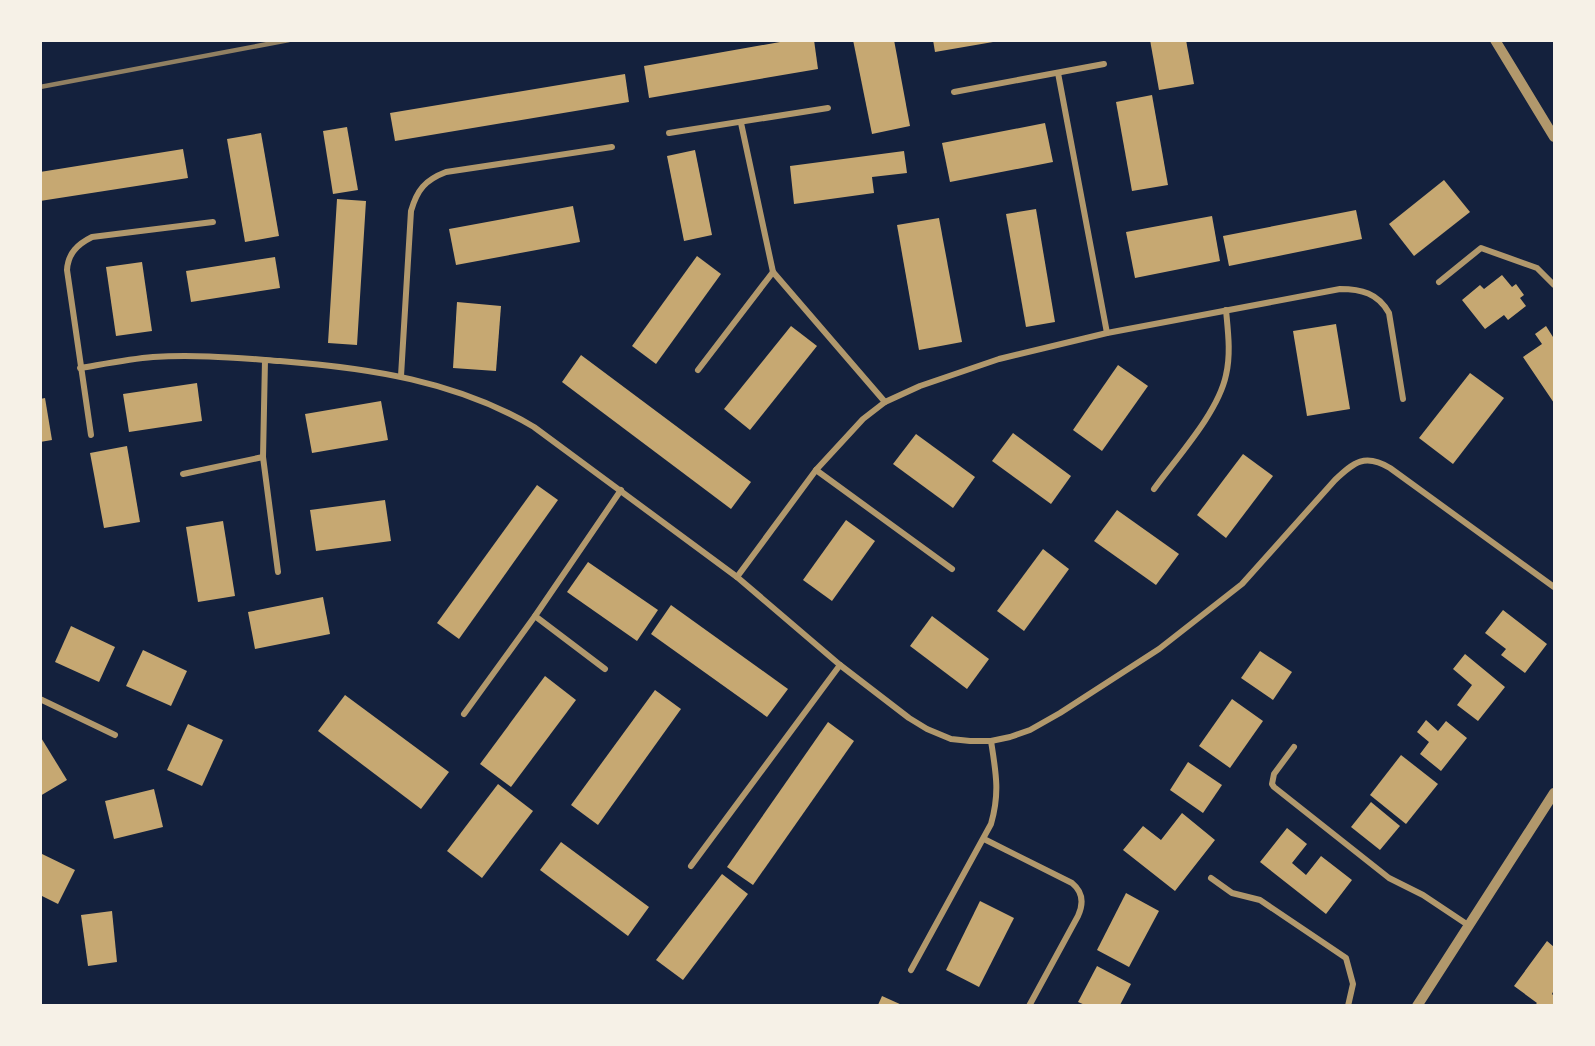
<svg xmlns="http://www.w3.org/2000/svg" width="1595" height="1046" viewBox="0 0 1595 1046" font-family="'Alegreya Sans',sans-serif">
	<style>
		.building { fill: #c6a872 }
		.lines { fill: none; stroke-linecap: round; stroke-linejoin: round }
		.minor { stroke: #b1986c; stroke-width: 6 }
		.tertiary { stroke: #b1986c; stroke-width: 10 }
		.rail { stroke: #918062; stroke-width: 4.5 }
	</style>
	<rect width="100%" height="100%" fill="#14213d"/>
	<!-- building -->
	<g class="building">
		<polygon points="791,40 814,40 818,69 649,98 644,66"/>
		<polygon points="853,40 894,40 910,126 872,134"/>
		<polygon points="933,40 993,40 993,42 935,52"/>
		<polygon points="1150,40 1186,40 1194,84 1159,90"/>
		<polygon points="625,74 629,102 395,141 390,113"/>
		<polygon points="1152,95 1168,185 1132,191 1116,102"/>
		<polygon points="1045,123 1053,162 950,182 942,143"/>
		<polygon points="347,127 358,190 333,194 323,131"/>
		<polygon points="261,133 279,236 245,242 227,139"/>
		<polygon points="183,149 188,178 40,201 40,172"/>
		<polygon points="695,150 712,235 684,241 667,156"/>
		<polygon points="904,151 907,173 872,177 874,193 794,204 790,166"/>
		<polygon points="1444,180 1470,212 1414,256 1389,224"/>
		<polygon points="337,199 366,201 357,345 328,343"/>
		<polygon points="573,206 580,242 456,265 449,229"/>
		<polygon points="1036,209 1055,322 1026,327 1006,214"/>
		<polygon points="1356,210 1362,239 1229,266 1223,236"/>
		<polygon points="1212,216 1220,261 1135,278 1126,232"/>
		<polygon points="939,218 962,342 919,350 897,225"/>
		<polygon points="697,256 721,274 656,364 632,346"/>
		<polygon points="275,257 280,288 191,302 186,271"/>
		<polygon points="142,262 152,331 116,336 106,267"/>
		<polygon points="1502,275 1512,287 1516,284 1524,295 1520,298 1526,306 1508,320 1504,315 1485,329 1462,300 1480,285 1484,289"/>
		<polygon points="457,302 501,306 496,371 453,368"/>
		<polygon points="1336,324 1350,409 1307,416 1293,331"/>
		<polygon points="791,326 817,346 750,430 724,409"/>
		<polygon points="1546,326 1553,337 1554,336 1554,403 1523,357 1542,344 1535,334"/>
		<polygon points="581,355 751,482 731,509 562,382"/>
		<polygon points="1118,365 1148,386 1102,451 1073,430"/>
		<polygon points="1470,373 1504,398 1453,464 1419,438"/>
		<polygon points="197,383 202,421 129,432 123,394"/>
		<polygon points="45,398 52,440 40,442 40,399"/>
		<polygon points="381,401 388,440 312,453 305,414"/>
		<polygon points="1013,433 1071,476 1051,504 992,461"/>
		<polygon points="916,434 975,477 953,508 893,464"/>
		<polygon points="127,446 140,522 104,528 90,453"/>
		<polygon points="1243,454 1273,476 1226,538 1197,515"/>
		<polygon points="537,485 558,500 459,639 437,623"/>
		<polygon points="385,500 391,541 316,551 310,510"/>
		<polygon points="1117,510 1179,554 1156,585 1094,541"/>
		<polygon points="846,520 875,541 832,601 803,580"/>
		<polygon points="223,521 235,596 198,602 186,527"/>
		<polygon points="1043,549 1069,569 1024,631 997,611"/>
		<polygon points="588,562 658,610 637,641 567,592"/>
		<polygon points="323,597 330,634 255,649 248,612"/>
		<polygon points="671,605 788,689 767,717 651,634"/>
		<polygon points="1503,610 1547,644 1525,673 1501,655 1506,649 1485,633"/>
		<polygon points="932,616 989,659 967,689 910,646"/>
		<polygon points="71,626 115,647 99,682 55,662"/>
		<polygon points="143,650 187,671 171,706 126,686"/>
		<polygon points="1260,651 1292,672 1273,700 1241,678"/>
		<polygon points="1465,654 1505,687 1478,721 1457,705 1472,685 1453,669"/>
		<polygon points="545,676 576,700 511,787 480,764"/>
		<polygon points="655,690 681,709 598,825 571,805"/>
		<polygon points="345,695 449,772 421,809 318,731"/>
		<polygon points="1232,699 1263,721 1230,768 1199,746"/>
		<polygon points="1426,720 1438,731 1446,721 1467,738 1441,771 1420,754 1429,742 1417,732"/>
		<polygon points="828,722 854,741 753,885 727,867"/>
		<polygon points="188,724 223,740 202,786 167,770"/>
		<polygon points="40,736 67,780 40,796"/>
		<polygon points="1401,755 1438,784 1406,824 1370,795"/>
		<polygon points="1188,762 1222,785 1203,813 1170,790"/>
		<polygon points="498,784 533,811 482,878 447,851"/>
		<polygon points="154,789 163,827 114,839 105,801"/>
		<polygon points="1371,802 1400,826 1380,850 1351,827"/>
		<polygon points="1182,813 1215,840 1175,891 1123,850 1143,826 1161,840"/>
		<polygon points="1287,828 1307,844 1292,863 1306,875 1321,856 1352,880 1326,914 1260,862"/>
		<polygon points="561,842 649,907 628,936 540,870"/>
		<polygon points="40,853 75,870 58,904 40,895"/>
		<polygon points="722,874 748,894 683,980 656,960"/>
		<polygon points="1126,893 1159,911 1129,967 1097,950"/>
		<polygon points="980,901 1014,918 979,987 946,970"/>
		<polygon points="112,911 117,962 88,966 81,915"/>
		<polygon points="1547,941 1554,947 1554,990 1552,994 1554,996 1554,1005 1535,1005 1537,1003 1514,986"/>
		<polygon points="1097,966 1131,984 1120,1005 1085,1005 1078,1002"/>
		<polygon points="882,996 902,1005 878,1005"/>
	</g>
	<g class="lines">
		<!-- minor -->
		<g class="minor">
			<polyline points="1058,73 1107,333"/>
			<polyline points="954,92 1104,64"/>
			<polyline points="741,123 773,272 885,402"/>
			<polyline points="669,133 828,108"/>
			<polyline points="1439,282 1481,248 1537,268 1554,285"/>
			<polyline points="265,360 263,457 278,572"/>
			<path d="M80,368c24,-4 49,-9 73,-11 42,-3 85,1 127,4 89,7 177,20 254,66l203,150 103,88 69,53 18,11 24,10 19,2h21l19,-4 20,-7 30,-17 99,-64 83,-65 93,-104c19,-18 30,-27 55,-12l164,119"/>
			<polyline points="698,370 773,272"/>
			<path d="M401,376l10,-165c6,-21 14,-31 35,-39l166,-25"/>
			<path d="M91,435l-24,-165c1,-17 11,-26 25,-33l121,-15"/>
			<polyline points="816,470 952,569"/>
			<polyline points="183,474 263,457"/>
			<path d="M1154,489c23,-32 64,-76 72,-114 5,-21 2,-43 0,-65"/>
			<path d="M737,577l79,-107 47,-51 22,-17 35,-16 79,-27 108,-26 233,-44c21,0 38,4 49,24l14,86"/>
			<polyline points="535,616 605,669"/>
			<polyline points="40,699 115,735"/>
			<polyline points="464,714 535,616 621,490"/>
			<polyline points="1294,747 1274,774 1272,784 1274,787 1389,878 1423,895 1468,925"/>
			<path d="M984,839l88,44c11,9 12,20 6,33l-49,90"/>
			<polyline points="691,866 840,665"/>
			<polyline points="1211,878 1232,893 1260,900 1346,958 1353,984 1348,1006"/>
			<path d="M911,970l80,-146c9,-31 5,-51 0,-83"/>
		</g>
		<!-- tertiary -->
		<g class="tertiary">
			<polyline points="1495,40 1554,137"/>
			<polyline points="1417,1006 1554,793"/>
		</g>
		<!-- rail -->
		<polyline class="rail" points="40,87 289,40"/>
	</g>
	<!-- border -->
	<rect width="1595" height="1046" fill="none" stroke="#f6f1e7" stroke-width="84"/>
</svg>
